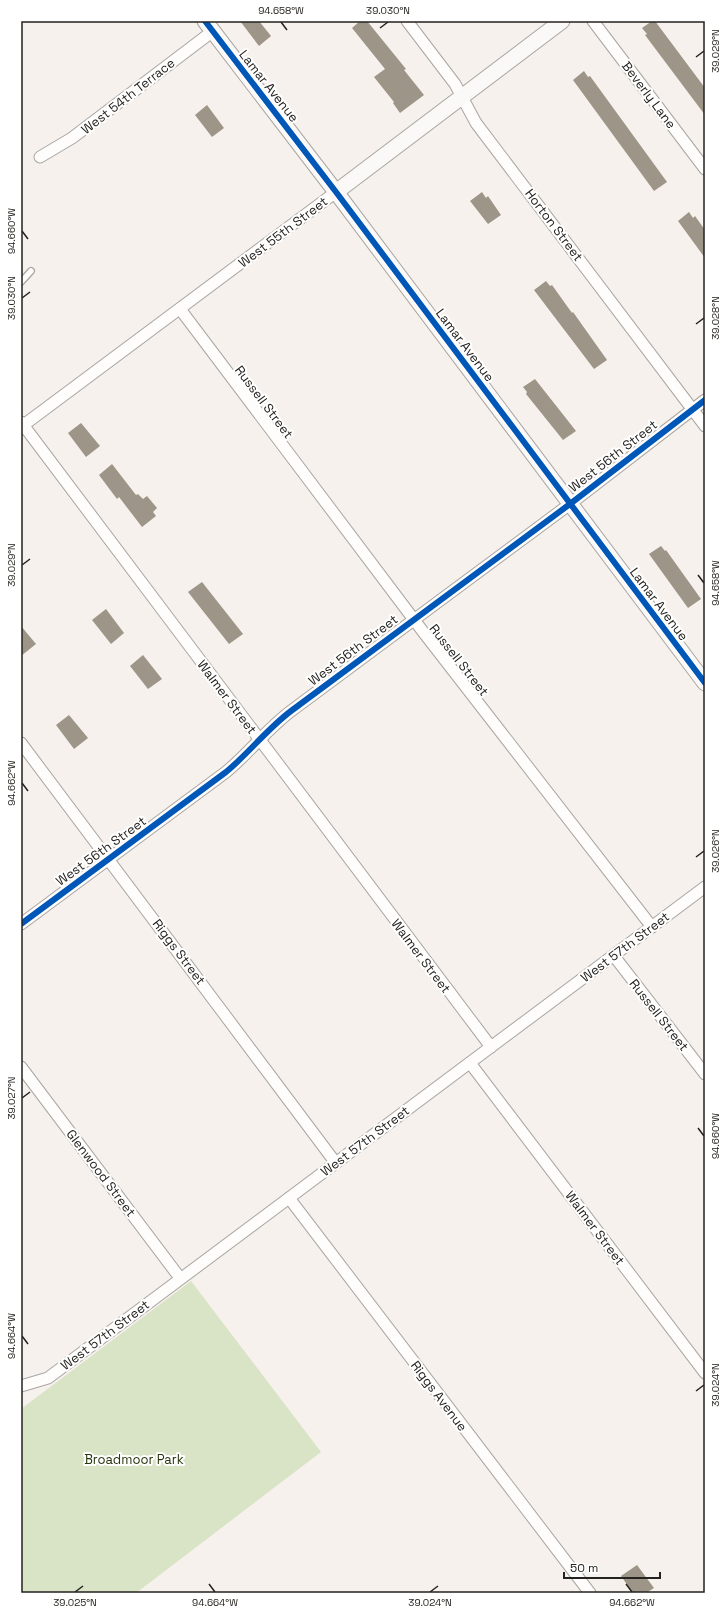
<svg xmlns="http://www.w3.org/2000/svg" width="726" height="1614" viewBox="0 0 726 1614" font-family="'Space Grotesk',sans-serif">
	<style>
		.green { fill: #d9e3c5 }
		.building { fill: #9d9588 }
		.lines { fill: none; stroke-linecap: round; stroke-linejoin: round }
		.lane-casing { stroke: #a9a6a2; stroke-width: 8 }
		.street-casing { stroke: #a9a6a2; stroke-width: 13 }
		.secondary-casing { stroke: #a9a6a2; stroke-width: 17 }
		.lane { stroke: #fefdfc; stroke-width: 5.5 }
		.street { stroke: #fefdfc; stroke-width: 11 }
		.secondary { stroke: #fbf9f8; stroke-width: 15 }
		.cycleway-casing { stroke: #fff; stroke-width: 8 }
		.cycleway { stroke: #0057b8; stroke-width: 6 }
		.ticks { fill: none; stroke: #24221e; stroke-width: 1.5 }
		.labels { text-anchor: middle; dominant-baseline: central; stroke-width: 4; stroke-linejoin: round; paint-order: stroke }
		.street-label { font-size: 13px; fill: #24221e; stroke: #fff }
		.park-label { font-size: 13px; fill: #27370e; stroke: #fff }
		.neatline { fill: none; stroke: #24221e; stroke-width: 1.5 }
		.ticks-label { font-size: 10px; text-anchor: middle; fill: #24221e }
	</style>
	<rect width="100%" height="100%" fill="#f6f1ec"/>
	<!-- green -->
	<polygon class="green" points="191,1281 321,1452 136,1593 21,1593 21,1409"/>
	<!-- building -->
	<g class="building">
		<polygon points="240,21 259,21 271,36 259,46"/>
		<polygon points="360,21 367,21 406,69 404,70 424,95 400,113 393,103 394,102 374,77 385,69 352,28"/>
		<polygon points="652,21 655,21 705,88 705,115 645,35 647,34 642,28"/>
		<polygon points="584,71 588,77 590,76 667,182 654,191 573,80"/>
		<polygon points="207,105 224,128 212,137 195,115"/>
		<polygon points="482,192 486,198 488,196 501,215 488,224 470,201"/>
		<polygon points="689,212 693,218 695,216 705,230 705,258 678,221"/>
		<polygon points="546,281 550,286 552,285 572,313 573,312 607,360 594,369 534,290"/>
		<polygon points="535,379 576,431 563,440 526,394 527,392 523,387"/>
		<polygon points="81,423 100,446 86,457 68,433"/>
		<polygon points="112,464 136,495 138,494 143,499 147,496 157,508 153,512 156,516 142,527 119,497 117,499 99,475"/>
		<polygon points="661,546 665,551 666,550 701,599 688,608 649,554"/>
		<polygon points="202,582 243,634 229,644 188,592"/>
		<polygon points="106,609 124,633 111,644 92,620"/>
		<polygon points="21,626 36,644 21,656"/>
		<polygon points="143,655 162,679 148,689 130,666"/>
		<polygon points="69,715 88,738 74,749 56,725"/>
		<polygon points="637,1565 654,1588 646,1593 633,1593 621,1576"/>
	</g>
	<g class="lines">
		<!-- lane casing -->
		<g class="lane-casing">
			<polyline id="lane" points="21,282 31,271"/>
		</g>
		<!-- street casing -->
		<g class="street-casing">
			<g id="street">
				<polyline points="407,21 455,84 476,123 705,426"/>
				<polyline points="593,21 705,169"/>
				<polyline points="40,157 72,138 213,31"/>
				<polyline points="180,309 424,633 652,927"/>
				<polyline points="21,422 491,1047"/>
				<polyline points="21,427 336,192"/>
				<polyline points="21,743 335,1162"/>
				<path d="M21,924l205,-152c23,-19 41,-43 65,-61l279,-207 135,-104"/>
				<polyline points="614,956 705,1074"/>
				<polyline points="470,1063 705,1373"/>
				<polyline points="21,1067 180,1278"/>
				<polyline points="289,1198 590,1593"/>
				<polyline points="21,1386 48,1378 705,887"/>
			</g>
		</g>
		<!-- secondary casing -->
		<g class="secondary-casing">
			<g id="secondary">
				<polyline points="205,21 336,192 705,683"/>
				<polyline points="336,192 562,21"/>
			</g>
		</g>
		<!-- lane -->
		<use href="#lane" class="lane"/>
		<!-- street -->
		<use href="#street" class="street"/>
		<!-- secondary -->
		<use href="#secondary" class="secondary"/>
		<!-- cycleway casing -->
		<g class="cycleway-casing">
			<g id="cycleway">
				<polyline points="205,21 336,192 705,683"/>
				<path d="M21,924l205,-152c23,-19 41,-43 65,-61l279,-207 135,-104"/>
			</g>
		</g>
		<!-- cycleway -->
		<use href="#cycleway" class="cycleway"/>
	</g>
	<!-- ticks -->
	<path class="ticks" d="M281,22l6,8M380,28l8,-6M696,57l8,-6M22,231l6,8M22,298l8,-6M696,324l8,-6M22,565l8,-6M698,575l6,8M22,783l6,8M696,857l8,-6M22,1098l8,-6M698,1128l6,8M22,1336l6,8M696,1391l8,-6M209,1584l6,8M626,1584l6,8M75,1592l8,-6M430,1592l8,-6"/>
	<g class="labels">
		<!-- street labels -->
		<g class="street-label">
			<text transform="translate(269 86) rotate(52)">Lamar Avenue</text>
			<text transform="translate(649 95) rotate(53)">Beverly Lane</text>
			<text transform="translate(128 96) rotate(-38)">West 54th Terrace</text>
			<text transform="translate(554 225) rotate(53)">Horton Street</text>
			<text transform="translate(283 232) rotate(-37)">West 55th Street</text>
			<text transform="translate(465 345) rotate(53)">Lamar Avenue</text>
			<text transform="translate(264 402) rotate(53)">Russell Street</text>
			<text transform="translate(613 456) rotate(-38)">West 56th Street</text>
			<text transform="translate(659 604) rotate(53)">Lamar Avenue</text>
			<text transform="translate(353 650) rotate(-37)">West 56th Street</text>
			<text transform="translate(459 660) rotate(52)">Russell Street</text>
			<text transform="translate(227 697) rotate(53)">Walmer Street</text>
			<text transform="translate(101 851) rotate(-36)">West 56th Street</text>
			<text transform="translate(625 947) rotate(-37)">West 57th Street</text>
			<text transform="translate(179 952) rotate(53)">Riggs Street</text>
			<text transform="translate(421 956) rotate(53)">Walmer Street</text>
			<text transform="translate(659 1015) rotate(52)">Russell Street</text>
			<text transform="translate(365 1141) rotate(-37)">West 57th Street</text>
			<text transform="translate(101 1173) rotate(53)">Glenwood Street</text>
			<text transform="translate(595 1228) rotate(53)">Walmer Street</text>
			<text transform="translate(105 1335) rotate(-37)">West 57th Street</text>
			<text transform="translate(439 1396) rotate(53)">Riggs Avenue</text>
		</g>
		<!-- park labels -->
		<g class="park-label">
			<text x="134" y="1459">Broadmoor Park</text>
		</g>
	</g>
	<!-- border -->
	<rect width="726" height="1614" fill="none" stroke="#ffffff" stroke-width="44"/>
	<!-- scale -->
	<path d="M564 1572v6h96v-6" fill="none" stroke="#24221e" stroke-width="2"/>
	<text x="570" y="1572" font-size="12" fill="#24221e" stroke="#ffffff" stroke-width="3" paint-order="stroke">50 m</text>
	<rect x="22" y="22" width="682" height="1570" class="neatline"/>
	<g class="ticks-label">
		<text x="281" y="14">94.658°W</text>
		<text x="388" y="14">39.030°N</text>
		<text transform="translate(715 51) rotate(-90)" y="4">39.029°N</text>
		<text transform="translate(11 231) rotate(-90)" y="4">94.660°W</text>
		<text transform="translate(11 298) rotate(-90)" y="4">39.030°N</text>
		<text transform="translate(715 318) rotate(-90)" y="4">39.028°N</text>
		<text transform="translate(11 565) rotate(-90)" y="4">39.029°N</text>
		<text transform="translate(715 583) rotate(-90)" y="4">94.658°W</text>
		<text transform="translate(11 783) rotate(-90)" y="4">94.662°W</text>
		<text transform="translate(715 851) rotate(-90)" y="4">39.026°N</text>
		<text transform="translate(11 1098) rotate(-90)" y="4">39.027°N</text>
		<text transform="translate(715 1136) rotate(-90)" y="4">94.660°W</text>
		<text transform="translate(11 1336) rotate(-90)" y="4">94.664°W</text>
		<text transform="translate(715 1385) rotate(-90)" y="4">39.024°N</text>
		<text x="75" y="1606">39.025°N</text>
		<text x="215" y="1606">94.664°W</text>
		<text x="430" y="1606">39.024°N</text>
		<text x="632" y="1606">94.662°W</text>
	</g>
</svg>
